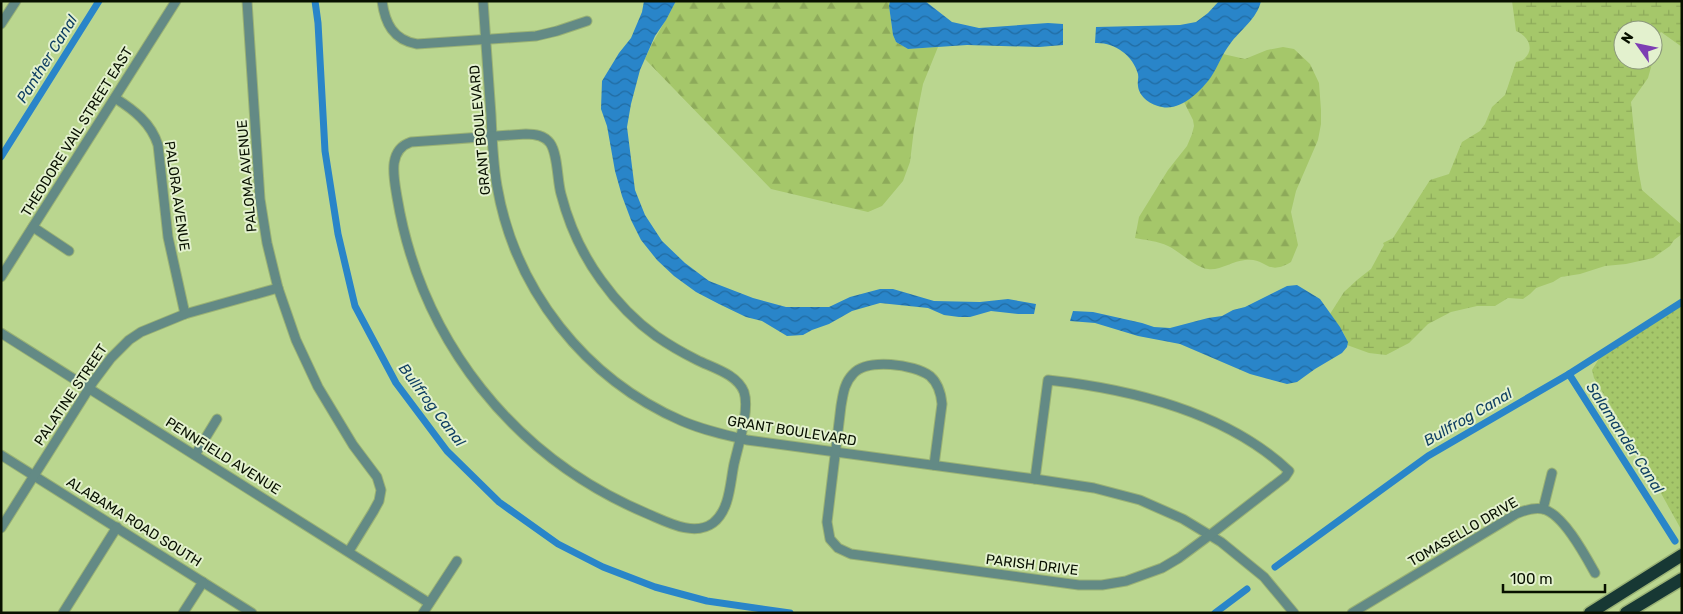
<svg xmlns="http://www.w3.org/2000/svg" width="1683" height="614" viewBox="0 0 1683 614" font-family="Rubik,sans-serif">
	<style>
		.grass { fill: url(#grass-dots) }
		.forest { fill: url(#forest-firs) }
		.wetland { fill: url(#wetland-marsh) }
		.water { fill: url(#water-waves) }
		.lines { fill: none; stroke-linecap: round; stroke-linejoin: round }
		.canal { stroke: #2985c9; stroke-width: 7 }
		.minor-casing { stroke: #9ab275; stroke-width: 11 }
		.highway-casing { stroke: #9ab275; stroke-width: 15 }
		.minor { stroke: #638a85; stroke-width: 9 }
		.highway { stroke: #173834; stroke-width: 12 }
		.labels { text-anchor: middle; dominant-baseline: central; stroke-width: 4; stroke-linejoin: round; paint-order: stroke }
		.street-label { font-size: 14px; fill: #081000; stroke: #e3f1ce }
		.water-label { font-size: 15px; font-style: italic; fill: #0f3f62; stroke: #e3f1ce }
	</style>
	<defs>
		<pattern id="grass-dots" width="8" height="8" patternUnits="userSpaceOnUse" patternTransform="scale(1.25)"><rect width="8" height="8" fill="#a5c76a"/><path d="M2 2h.1M6 6h.1" fill="none" stroke="#8daa5a" stroke-width="1.8" stroke-linecap="round"/></pattern>
		<pattern id="forest-firs" width="22" height="20" patternUnits="userSpaceOnUse" patternTransform="scale(1.25)"><rect width="22" height="20" fill="#a5c76a"/><path d="M5 1l3.5 6h-7zM16 11l3.5 6h-7z" fill="#8daa5a"/></pattern>
		<pattern id="wetland-marsh" width="20" height="14" patternUnits="userSpaceOnUse" patternTransform="scale(1.25)"><rect width="20" height="14" fill="#a5c76a"/><path d="M1 5h8M5 5V1M11 12h8M15 12V8" fill="none" stroke="#8daa5a"/></pattern>
		<pattern id="water-waves" width="16" height="10" patternUnits="userSpaceOnUse" patternTransform="scale(1.25)"><rect width="16" height="10" fill="#2985c9"/><path d="M0 5q4-4 8 0t8 0" fill="none" stroke="#216ba1"/></pattern>
	</defs>
	<rect width="100%" height="100%" fill="#bad68f"/>
	<!-- grass -->
	<polygon class="grass" points="1682,305 1682,531 1632,441 1594,378 1592,370 1600,357"/>
	<!-- forest -->
	<g class="forest">
		<path d="M676,1h214l-1,5 4,29 3,7 12,7 30,-2 -15,37 -9,45 -4,33 -7,19 -21,25 -14,6 -97,-23 -126,-130c9,-21 21,-38 31,-58z"/>
		<path d="M1283,47l11,2 16,15 9,19 2,27v14l-3,16 -22,51 -5,21 7,33 -7,17c-25,15 -24,-5 -46,-2 -12,1 -26,11 -37,9 -12,-1 -29,-18 -40,-23 -10,-5 -23,-6 -33,-8l4,-21 29,-47 19,-24 5,-12 2,-8 -1,-6 -9,-18c22,-16 27,-23 39,-48l22,5 22,-9z"/>
	</g>
	<!-- wetland -->
	<path class="wetland" d="M1512,1h170v46l-21,-15 -8,8v20v-30h-30v30h30l-5,18 -17,24 7,66 4,22 40,35v9l-8,6 -4,6 -17,12 -27,6 -21,2 -25,8 -19,3 -8,5 -17,6 -6,6 -7,5 -15,-1 -13,8h-18l-26,6 -23,12 -19,19 -23,12 -17,-2 -22,-8c0,-12 -11,-21 -17,-31l14,-22 13,-12 14,-11 13,-24 -1,-2 10,-5 37,-58 19,-6 13,-32 18,-11 5,-7 7,-17 13,-12 11,-33c3,-1 6,-1 8,-3 12,-10 3,-24 -8,-28z"/>
	<!-- water -->
	<g class="water">
		<polygon points="644,1 676,1 666,20 655,36 640,70 631,104 627,127 635,190 645,215 662,241 685,263 709,281 753,298 786,307 829,307 850,297 880,289 893,289 934,301 980,302 1008,299 1036,304 1034,314 1018,314 991,311 970,317 959,317 944,315 928,308 880,303 852,311 829,324 812,330 803,335 787,336 762,321 746,317 719,304 696,292 674,276 657,260 641,240 631,220 622,196 615,171 607,126 601,109 602,81 619,53 631,38 642,12"/>
		<polygon points="890,1 925,1 952,22 979,28 1048,23 1063,24 1063,45 1039,47 967,45 908,49 896,42 893,35 889,6"/>
		<path d="M1219,1h42c-4,18 -21,29 -31,43 -8,10 -12,23 -19,33 -10,14 -30,34 -49,30 -11,-2 -23,-10 -24,-21 -1,-4 1,-8 0,-12 -5,-19 -24,-32 -43,-31l1,-16 84,-2 16,-3 12,-9z"/>
		<polygon points="1297,285 1320,299 1340,327 1348,342 1347,347 1342,353 1315,369 1297,382 1287,384 1250,374 1180,344 1138,336 1095,323 1070,321 1073,311 1093,312 1142,323 1154,327 1170,328 1208,318 1222,316 1233,310 1245,307 1287,286"/>
	</g>
	<g class="lines">
		<!-- canal -->
		<g class="canal">
			<polyline points="315,1 318,23 325,151 338,234 355,306 396,383 447,451 499,502 558,544 603,567 655,587 707,601 790,613"/>
			<polyline points="1,157 99,1"/>
			<polyline points="1569,374 1675,541"/>
			<polyline points="1275,567 1428,456 1569,374 1682,302"/>
			<polyline points="1215,613 1247,589"/>
		</g>
		<!-- minor casing -->
		<g class="minor-casing">
			<g id="minor">
				<polyline points="247,1 260,199 267,243 278,288 296,340 318,387 353,445 377,477 381,490 379,501 373,512 349,551"/>
				<path d="M382,1c3,22 11,39 35,43l119,-8 21,-5 30,-10"/>
				<path d="M483,1c3,38 5,76 8,114 1,24 2,48 6,71 18,104 88,193 185,235 21,9 43,14 65,19l288,39 59,9 46,12 43,19 38,23 43,35 30,36"/>
				<polyline points="1,24 16,1"/>
				<path d="M115,98c19,12 36,25 43,47l10,92 17,77"/>
				<path d="M526,134c9,0 18,1 24,9 8,11 7,37 11,51 8,31 21,60 40,86 15,21 34,41 55,56 13,9 27,17 41,24 16,8 40,14 47,32 6,18 -6,54 -10,72 -4,19 -4,46 -21,59 -19,14 -46,-1 -65,-9 -134,-56 -227,-173 -251,-317 -3,-19 -10,-47 14,-55z"/>
				<polyline points="33,227 69,251"/>
				<polyline points="1,277 176,1"/>
				<polyline points="1,333 429,603"/>
				<polyline points="1,455 252,613"/>
				<polyline points="195,455 217,419"/>
				<path d="M934,465l8,-61c-1,-11 -4,-21 -12,-28 -16,-12 -63,-18 -77,-2 -9,9 -10,21 -12,32l-14,116 3,17 8,9 13,6 228,31h23l24,-4 36,-13 17,-10 31,-23 75,-58 4,-6c-63,-59 -158,-82 -241,-91l-13,99"/>
				<polyline points="1543,509 1552,473"/>
				<polyline points="1,528 93,382 111,358 129,340 141,332 185,314 278,288"/>
				<polyline points="63,613 117,527"/>
				<polyline points="183,613 203,582"/>
				<polyline points="423,613 457,561"/>
				<path d="M1352,613l164,-99c9,-4 18,-7 27,-5 20,5 42,46 52,64"/>
			</g>
		</g>
		<!-- highway casing -->
		<g class="highway-casing">
			<g id="highway">
				<polyline points="1590,613 1682,555"/>
				<polyline points="1626,613 1682,579"/>
			</g>
		</g>
		<!-- minor -->
		<use href="#minor" class="minor"/>
		<!-- highway -->
		<use href="#highway" class="highway"/>
	</g>
	<g class="labels">
		<!-- street labels -->
		<g class="street-label">
			<text transform="translate(480 130) rotate(-95)">GRANT BOULEVARD</text>
			<text transform="translate(77 132) rotate(-58)">THEODORE VAIL STREET EAST</text>
			<text transform="translate(247 176) rotate(-95)">PALOMA AVENUE</text>
			<text transform="translate(177 196) rotate(82)">PALORA AVENUE</text>
			<text transform="translate(71 395) rotate(-56)">PALATINE STREET</text>
			<text transform="translate(792 431) rotate(9)">GRANT BOULEVARD</text>
			<text transform="translate(223 456) rotate(32)">PENNFIELD AVENUE</text>
			<text transform="translate(134 522) rotate(32)">ALABAMA ROAD SOUTH</text>
			<text transform="translate(1463 532) rotate(-30)">TOMASELLO DRIVE</text>
			<text transform="translate(1032 565) rotate(7)">PARISH DRIVE</text>
		</g>
		<!-- water labels -->
		<g class="water-label">
			<text transform="translate(47 59) rotate(-58)">Panther Canal</text>
			<text transform="translate(432 405) rotate(53)">Bullfrog Canal</text>
			<text transform="translate(1468 417) rotate(-30)">Bullfrog Canal</text>
			<text transform="translate(1625 438) rotate(57)">Salamander Canal</text>
		</g>
	</g>
	<!-- border -->
	<rect width="1683" height="614" fill="none" stroke="#081000" stroke-width="5"/>
	<!-- north arrow -->
	<g transform="translate(1638 45) rotate(303)"><circle r="24" fill="#e3f1ce" stroke="#8b977c"/>
	<path d="M0-4L9 19L0 12L-9 19Z" fill="#7d3eb3"/>
	<text y="-8" font-size="14" font-weight="bold" text-anchor="middle" fill="#081000">N</text>
	</g>
	<!-- scale -->
	<path d="M1503 584v8h102v-8" fill="none" stroke="#081000" stroke-width="2.5"/>
	<text x="1510" y="584" font-size="15" fill="#081000" stroke="#e3f1ce" stroke-width="4" paint-order="stroke">100 m</text>
</svg>
